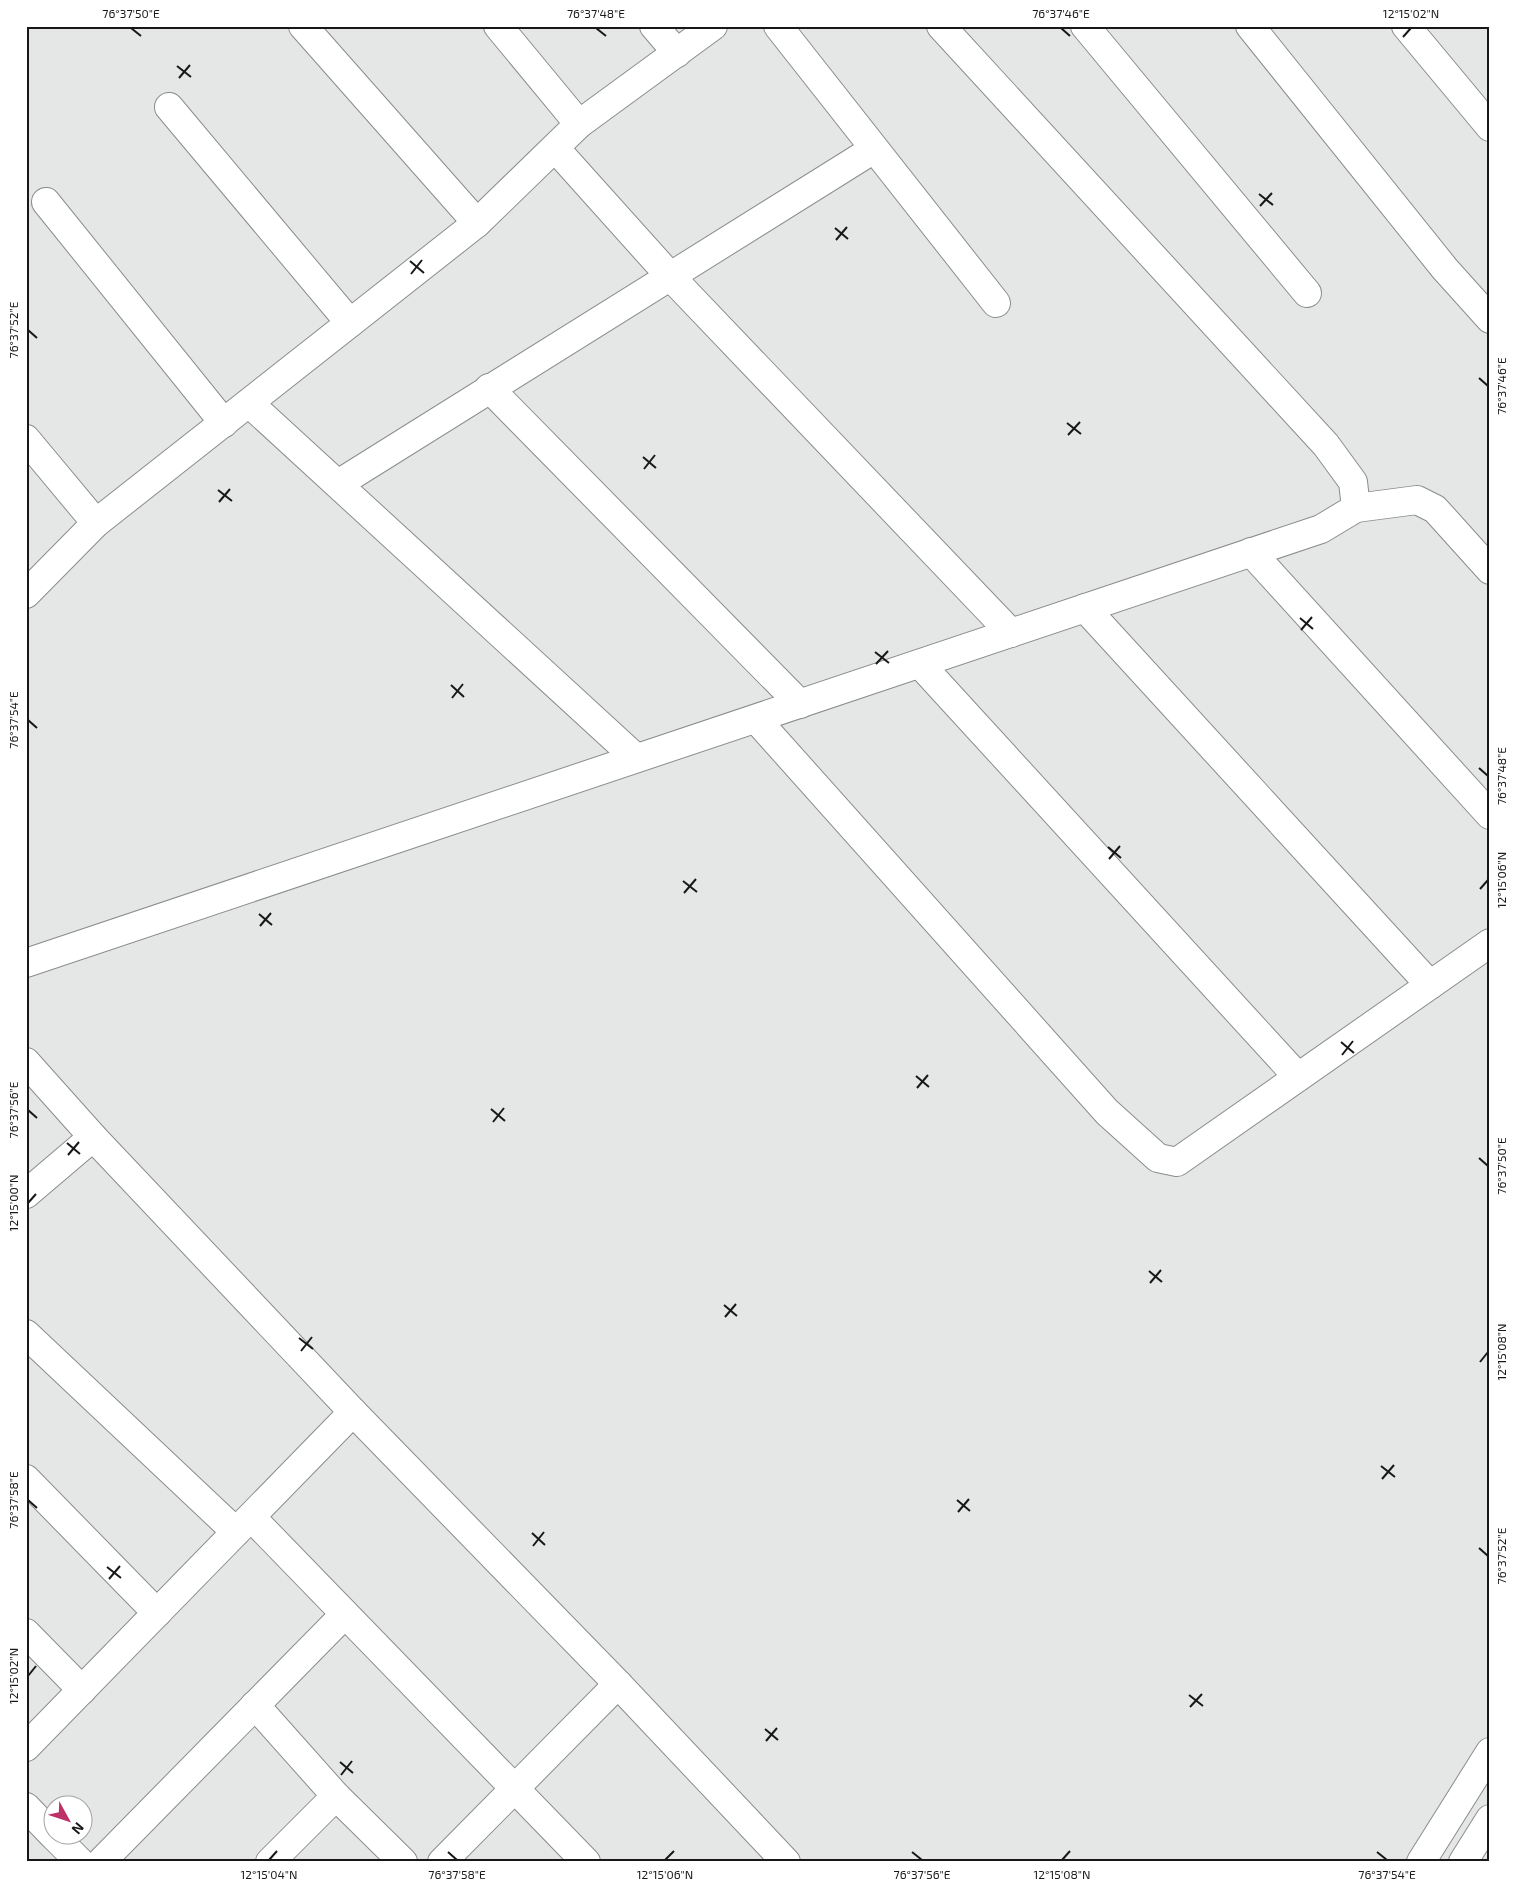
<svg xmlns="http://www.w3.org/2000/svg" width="1516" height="1888" viewBox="0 0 1516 1888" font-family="'Exo 2',sans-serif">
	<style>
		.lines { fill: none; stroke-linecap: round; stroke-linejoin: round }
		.minor-casing { stroke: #8a8d8b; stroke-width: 30 }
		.tertiary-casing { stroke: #8a8d8b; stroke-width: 30 }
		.trunk-casing { stroke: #8a8d8b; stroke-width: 30 }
		.minor { stroke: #fff; stroke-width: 28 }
		.tertiary { stroke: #fff; stroke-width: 28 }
		.trunk { stroke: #fff; stroke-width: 28 }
		.ticks { fill: none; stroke: #171817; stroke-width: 2 }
		.neatline { fill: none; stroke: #171817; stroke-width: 2 }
		.ticks-label { font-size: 12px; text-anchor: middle; fill: #171817 }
	</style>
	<rect width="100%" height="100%" fill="#e4e7e5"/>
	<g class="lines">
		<!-- minor casing -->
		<g class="minor-casing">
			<g id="minor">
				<polyline points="303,26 477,223"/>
				<polyline points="498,26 579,124"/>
				<polyline points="654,26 677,53"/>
				<polyline points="778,26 996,303"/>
				<polyline points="1085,26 1307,293"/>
				<polyline points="1250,26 1445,269 1490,319"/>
				<polyline points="1406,26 1490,127"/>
				<polyline points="169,107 350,323"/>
				<polyline points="555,148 669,275 1011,633"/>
				<polyline points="46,202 224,423"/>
				<polyline points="489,388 800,704"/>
				<polyline points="249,403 636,758"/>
				<polyline points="26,439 96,523"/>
				<polyline points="338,484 874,149"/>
				<polyline points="1356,508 1417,500 1435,509 1490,570"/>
				<polyline points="1251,552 1490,815"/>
				<polyline points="26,594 96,523 477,223 579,124 713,26"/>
				<polyline points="1085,608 1430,985"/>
				<polyline points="920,664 1298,1077"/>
				<polyline points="756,719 1107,1112 1158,1158 1177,1162 1490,943"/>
				<polyline points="26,963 1321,529 1356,508 1353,482 1326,445 941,26"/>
				<polyline points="26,1062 93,1137 353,1412 618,1684 786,1862"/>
				<polyline points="26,1194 93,1137"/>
				<polyline points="26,1334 236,1532"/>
				<polyline points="26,1479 157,1613"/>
				<polyline points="251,1517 586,1862"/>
				<polyline points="26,1633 82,1690"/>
				<polyline points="255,1705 336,1796 403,1862"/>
				<polyline points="26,1747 353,1412"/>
				<polyline points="26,1807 52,1834"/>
				<polyline points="54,1836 80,1862"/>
				<polyline points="101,1862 345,1614"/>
				<polyline points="270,1862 336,1796"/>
				<polyline points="442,1862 618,1684"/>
			</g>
		</g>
		<!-- tertiary casing -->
		<g class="tertiary-casing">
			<polyline id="tertiary" points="1421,1862 1490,1752"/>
		</g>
		<!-- trunk casing -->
		<g class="trunk-casing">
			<polyline id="trunk" points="1463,1862 1490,1819"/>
		</g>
		<!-- minor -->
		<use href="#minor" class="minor"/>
		<!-- tertiary -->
		<use href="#tertiary" class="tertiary"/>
		<!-- trunk -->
		<use href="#trunk" class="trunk"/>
	</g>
	<!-- ticks -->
	<path class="ticks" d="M131,28l10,8M596,28l10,8M1061,28l9,8M1403,37l8,-9M177,66l14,11M179,78l11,-13M1259,194l14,11M1260,206l12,-13M835,228l13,11M836,240l11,-13M410,261l14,12M411,274l11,-14M28,330l9,8M1479,378l9,8M1067,423l14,11M1068,435l12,-13M643,457l13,11M644,469l11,-14M218,490l14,11M219,502l11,-13M1300,618l13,11M1301,630l11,-13M875,652l14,11M876,664l12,-13M451,685l13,12M452,698l11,-14M28,720l9,8M1479,768l9,8M1108,847l13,11M1109,859l11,-13M683,881l14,11M1480,889l8,-9M684,893l12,-14M259,914l13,11M260,926l11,-13M1341,1042l13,11M1342,1055l11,-14M916,1076l13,11M917,1088l11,-13M491,1109l14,12M28,1110l9,8M493,1122l11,-14M67,1143l13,11M68,1155l11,-13M1479,1158l9,8M28,1203l8,-9M1149,1271l13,11M1150,1283l11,-13M724,1305l13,11M725,1317l11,-13M299,1338l14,11M301,1351l11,-14M1480,1362l8,-10M1381,1466l14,11M1382,1479l12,-14M28,1500l9,8M957,1500l13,11M958,1512l11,-13M532,1533l13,12M533,1546l11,-14M1479,1548l9,8M107,1567l14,11M109,1579l11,-13M28,1676l8,-10M1189,1695l14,11M1190,1707l12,-13M765,1729l13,11M766,1741l11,-13M340,1762l13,11M341,1775l11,-14M448,1852l9,8M912,1852l10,8M1377,1852l10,8M269,1860l8,-9M665,1860l9,-9M1062,1860l8,-9"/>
	<!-- border -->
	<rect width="1516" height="1888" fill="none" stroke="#ffffff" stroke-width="55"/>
	<!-- north arrow -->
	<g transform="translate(68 1820) rotate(130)"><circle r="24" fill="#ffffff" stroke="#a2a3a2"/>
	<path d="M0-4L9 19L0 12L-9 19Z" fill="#bd3168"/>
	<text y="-8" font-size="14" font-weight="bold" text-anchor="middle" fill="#171817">N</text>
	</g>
	<rect x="28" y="28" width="1460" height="1832" class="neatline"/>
	<g class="ticks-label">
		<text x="131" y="18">76°37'50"E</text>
		<text x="596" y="18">76°37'48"E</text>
		<text x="1061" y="18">76°37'46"E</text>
		<text x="1411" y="18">12°15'02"N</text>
		<text transform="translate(14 330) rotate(-90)" y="4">76°37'52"E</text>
		<text transform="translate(1502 386) rotate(-90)" y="4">76°37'46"E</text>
		<text transform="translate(14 720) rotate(-90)" y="4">76°37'54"E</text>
		<text transform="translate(1502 776) rotate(-90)" y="4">76°37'48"E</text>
		<text transform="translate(1502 880) rotate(-90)" y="4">12°15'06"N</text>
		<text transform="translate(14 1110) rotate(-90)" y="4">76°37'56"E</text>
		<text transform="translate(1502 1166) rotate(-90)" y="4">76°37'50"E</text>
		<text transform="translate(14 1203) rotate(-90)" y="4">12°15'00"N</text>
		<text transform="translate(1502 1352) rotate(-90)" y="4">12°15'08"N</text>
		<text transform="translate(14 1500) rotate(-90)" y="4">76°37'58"E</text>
		<text transform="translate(1502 1556) rotate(-90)" y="4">76°37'52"E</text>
		<text transform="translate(14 1676) rotate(-90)" y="4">12°15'02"N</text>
		<text x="269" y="1879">12°15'04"N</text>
		<text x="457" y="1879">76°37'58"E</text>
		<text x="665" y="1879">12°15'06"N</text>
		<text x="922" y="1879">76°37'56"E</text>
		<text x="1062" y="1879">12°15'08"N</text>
		<text x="1387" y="1879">76°37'54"E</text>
	</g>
</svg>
